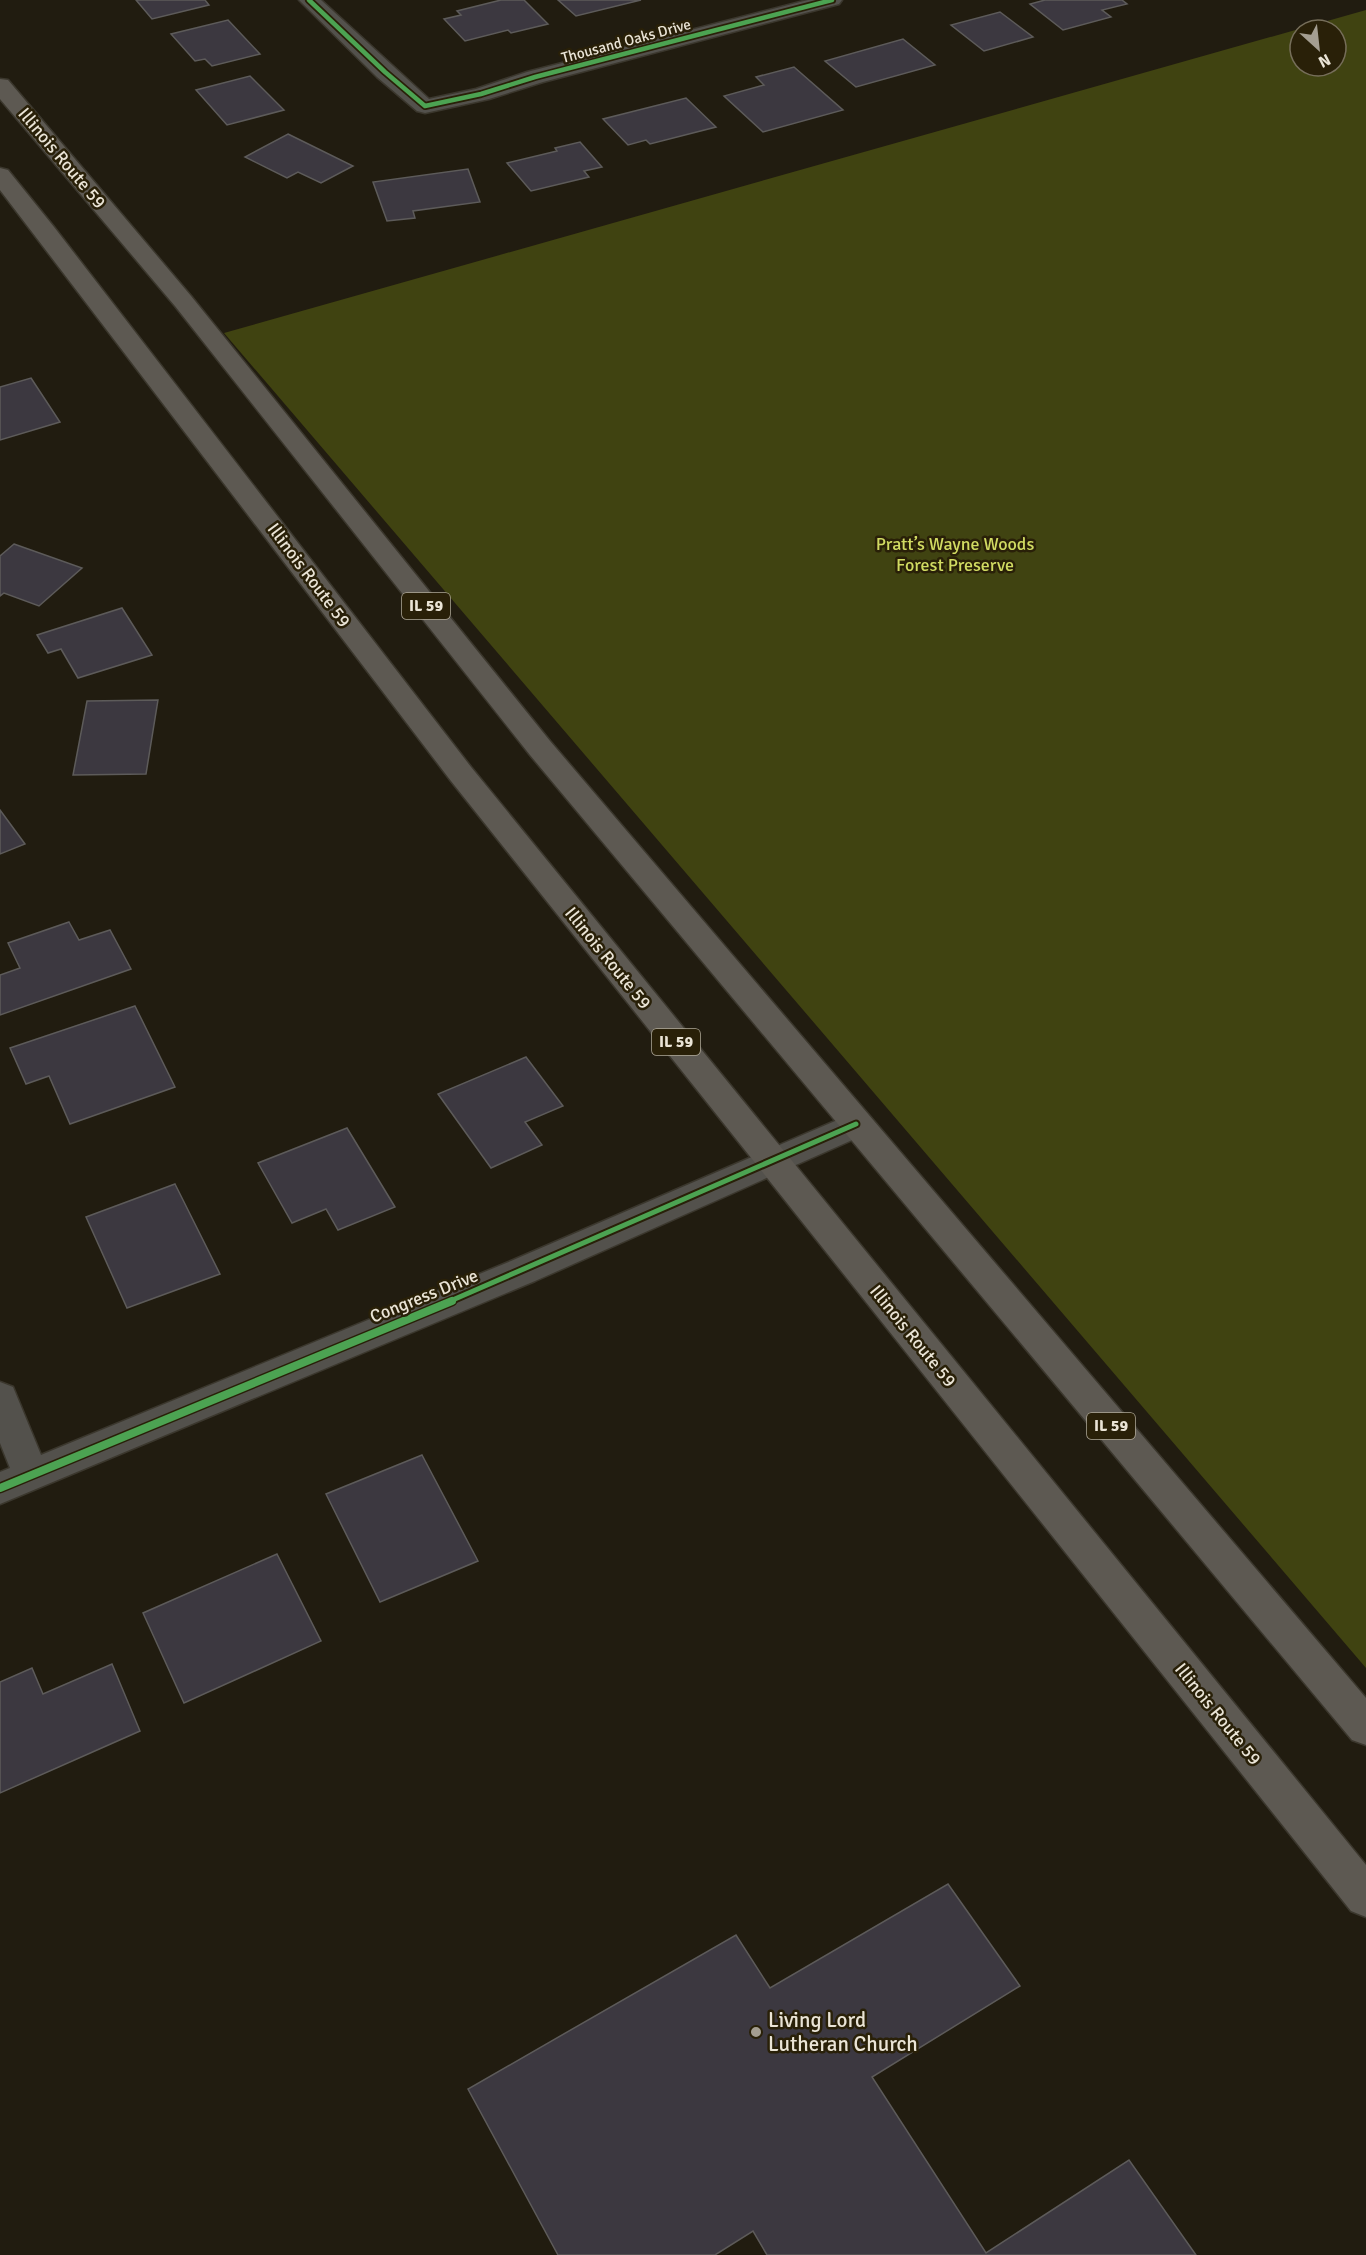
<svg xmlns="http://www.w3.org/2000/svg" width="1366" height="2255" viewBox="0 0 1366 2255" font-family="Signika,sans-serif">
	<style>
		.green { fill: #404311; fill-rule: evenodd }
		.building { fill: #3c3840; stroke: #5d5b5a; stroke-width: 1.5 }
		.lines { fill: none; stroke-linecap: round; stroke-linejoin: round }
		.street-casing { stroke: #3b372d; stroke-width: 3 }
		.primary-casing { stroke: #3b372d; stroke-width: 3 }
		.street { fill: #53514c; fill-rule: evenodd }
		.primary { fill: #5d5952; fill-rule: evenodd }
		.cycleway-far2-casing { stroke: #292008; stroke-width: 8 }
		.cycleway-far1-casing { stroke: #292008; stroke-width: 9 }
		.cycleway-casing { stroke: #292008; stroke-width: 11 }
		.cycleway-far2 { stroke: #4ca352; stroke-width: 4.5 }
		.cycleway-far1 { stroke: #4ca352; stroke-width: 5 }
		.cycleway { stroke: #4ca352; stroke-width: 8 }
		.poi-dot { fill: #a49e91; stroke: #292008; stroke-width: 2 }
		.labels { text-anchor: middle; dominant-baseline: central; stroke-width: 5; stroke-linejoin: round; paint-order: stroke }
		.far-street-label { font-size: 15px; fill: #eae4d6; stroke: #292008 }
		.shield { fill: #292008; stroke: #b0a998; stroke-width: 1.5 }
		.shield-label { font-size: 16px; font-weight: bold; fill: #eae4d6 }
		.street-label { font-size: 18px; fill: #eae4d6; stroke: #292008 }
		.park-label { font-size: 18px; fill: #d1db62; stroke: #292008 }
		.near-poi-label { font-size: 21px; fill: #eae4d6; stroke: #292008; text-anchor: start }
	</style>
	<rect width="100%" height="100%" fill="#211c10"/>
	<!-- green -->
	<path class="green" d="M1366,10v1658l-1142,-1335zM1300,30h36v36h-36z"/>
	<!-- building -->
	<g class="building">
		<polygon points="136,0 205,0 209,5 152,19"/>
		<polygon points="501,0 524,0 548,24 511,33 508,30 465,41 444,19 461,15 457,11"/>
		<polygon points="558,0 641,0 576,16"/>
		<polygon points="1045,0 1122,0 1127,4 1102,10 1111,17 1063,30 1030,4"/>
		<polygon points="1000,12 1033,37 984,51 951,25"/>
		<polygon points="228,20 260,54 212,66 205,59 195,61 171,34"/>
		<polygon points="903,39 935,65 856,87 825,61"/>
		<polygon points="794,67 843,110 763,132 724,96 764,85 756,77"/>
		<polygon points="250,76 284,110 227,125 196,90"/>
		<polygon points="686,98 716,127 650,144 646,140 628,145 603,119"/>
		<polygon points="288,134 353,166 321,183 298,172 287,178 245,157"/>
		<polygon points="580,142 602,167 584,171 589,177 531,191 507,163 557,151 555,148"/>
		<polygon points="468,169 480,202 413,211 415,218 387,221 373,182"/>
		<polygon points="31,378 60,422 0,440 0,387"/>
		<polygon points="14,544 82,568 39,606 4,593 0,596 0,556"/>
		<polygon points="122,608 152,655 78,678 61,649 48,653 37,635"/>
		<polygon points="158,700 146,774 73,775 87,701"/>
		<polygon points="0,810 25,844 0,854"/>
		<polygon points="69,922 79,940 110,930 131,969 0,1015 0,975 20,968 8,943"/>
		<polygon points="135,1006 175,1087 70,1124 49,1076 26,1084 10,1048"/>
		<polygon points="526,1057 563,1106 525,1122 542,1145 491,1168 438,1094"/>
		<polygon points="347,1128 395,1207 338,1230 326,1209 292,1223 258,1163"/>
		<polygon points="175,1184 220,1274 127,1308 86,1217"/>
		<polygon points="422,1455 478,1561 380,1602 326,1494"/>
		<polygon points="277,1554 321,1641 184,1703 143,1613"/>
		<polygon points="112,1664 140,1731 0,1793 0,1682 32,1668 43,1694"/>
		<polygon points="948,1884 1020,1986 872,2077 986,2253 1129,2160 1196,2255 767,2255 753,2231 715,2255 558,2255 468,2089 736,1935 770,1988"/>
	</g>
	<g class="lines">
		<!-- street casing -->
		<g class="street-casing">
			<g id="street">
				<polygon points="299,0 321,0 429,99 476,89 527,72 808,0 842,0 839,4 543,82 489,99 425,113 417,111 377,77"/>
				<polygon points="856,1112 868,1115 872,1124 868,1133 535,1281 0,1504 0,1472 10,1468 0,1443 0,1382 13,1387 41,1455 511,1261"/>
			</g>
		</g>
		<!-- primary casing -->
		<g class="primary-casing">
			<g id="primary">
				<polygon points="0,79 8,80 191,296 550,741 1366,1698 1366,1745 1352,1740 530,755 175,306 0,99"/>
				<polygon points="0,168 8,170 54,227 471,767 1366,1865 1366,1917 1351,1911 451,781 0,190"/>
			</g>
		</g>
		<!-- street -->
		<use href="#street" class="street"/>
		<!-- primary -->
		<use href="#primary" class="primary"/>
		<!-- cycleway-far2 casing -->
		<g class="cycleway-far2-casing">
			<polyline id="cycleway-far2" points="309,0 385,72 425,106 481,94 535,77 832,0"/>
		</g>
		<!-- cycleway-far1 casing -->
		<g class="cycleway-far1-casing">
			<polyline id="cycleway-far1" points="448,1302 856,1124"/>
		</g>
		<!-- cycleway casing -->
		<g class="cycleway-casing">
			<polyline id="cycleway" points="0,1488 452,1301"/>
		</g>
		<!-- cycleway-far2 -->
		<use href="#cycleway-far2" class="cycleway-far2"/>
		<!-- cycleway-far1 -->
		<use href="#cycleway-far1" class="cycleway-far1"/>
		<!-- cycleway -->
		<use href="#cycleway" class="cycleway"/>
	</g>
	<!-- markers -->
	<circle class="poi-dot" cx="756" cy="2032" r="6"/>
	<g class="labels">
		<!-- far-street labels -->
		<g class="far-street-label">
			<text transform="translate(626 41) rotate(-15)">Thousand Oaks Drive</text>
		</g>
		<!-- shield labels -->
		<g class="shield">
			<rect x="402" y="593" width="48" height="26" rx="4.5"/>
			<rect x="652" y="1029" width="48" height="26" rx="4.5"/>
			<rect x="1087" y="1413" width="48" height="26" rx="4.5"/>
		</g>
		<g class="shield-label">
			<text x="426" y="606">IL 59</text>
			<text x="676" y="1042">IL 59</text>
			<text x="1111" y="1426">IL 59</text>
		</g>
		<!-- street labels -->
		<g class="street-label">
			<text transform="translate(62 158) rotate(50)">Illinois Route 59</text>
			<text transform="translate(309 575) rotate(53)">Illinois Route 59</text>
			<text transform="translate(608 958) rotate(51)">Illinois Route 59</text>
			<text transform="translate(424 1296) rotate(-22)">Congress Drive</text>
			<text transform="translate(913 1336) rotate(51)">Illinois Route 59</text>
			<text transform="translate(1218 1714) rotate(51)">Illinois Route 59</text>
		</g>
		<!-- park labels -->
		<g class="park-label">
			<text x="955" y="544">Pratt’s Wayne Woods<tspan x="955" dy="21">Forest Preserve</tspan></text>
		</g>
		<!-- near-poi labels -->
		<g class="near-poi-label">
			<text x="768" y="2020">Living Lord<tspan x="768" dy="24">Lutheran Church</tspan></text>
		</g>
	</g>
	<!-- north arrow -->
	<g transform="translate(1318 48) rotate(153)"><circle r="28" fill="#292008" stroke="#766e5a" stroke-width="1.5"/>
	<path d="M0-4.5L10 22L0 15L-10 22Z" fill="#a49e91"/>
	<text y="-9" font-size="16" font-weight="bold" text-anchor="middle" fill="#eae4d6">N</text>
	</g>
</svg>
